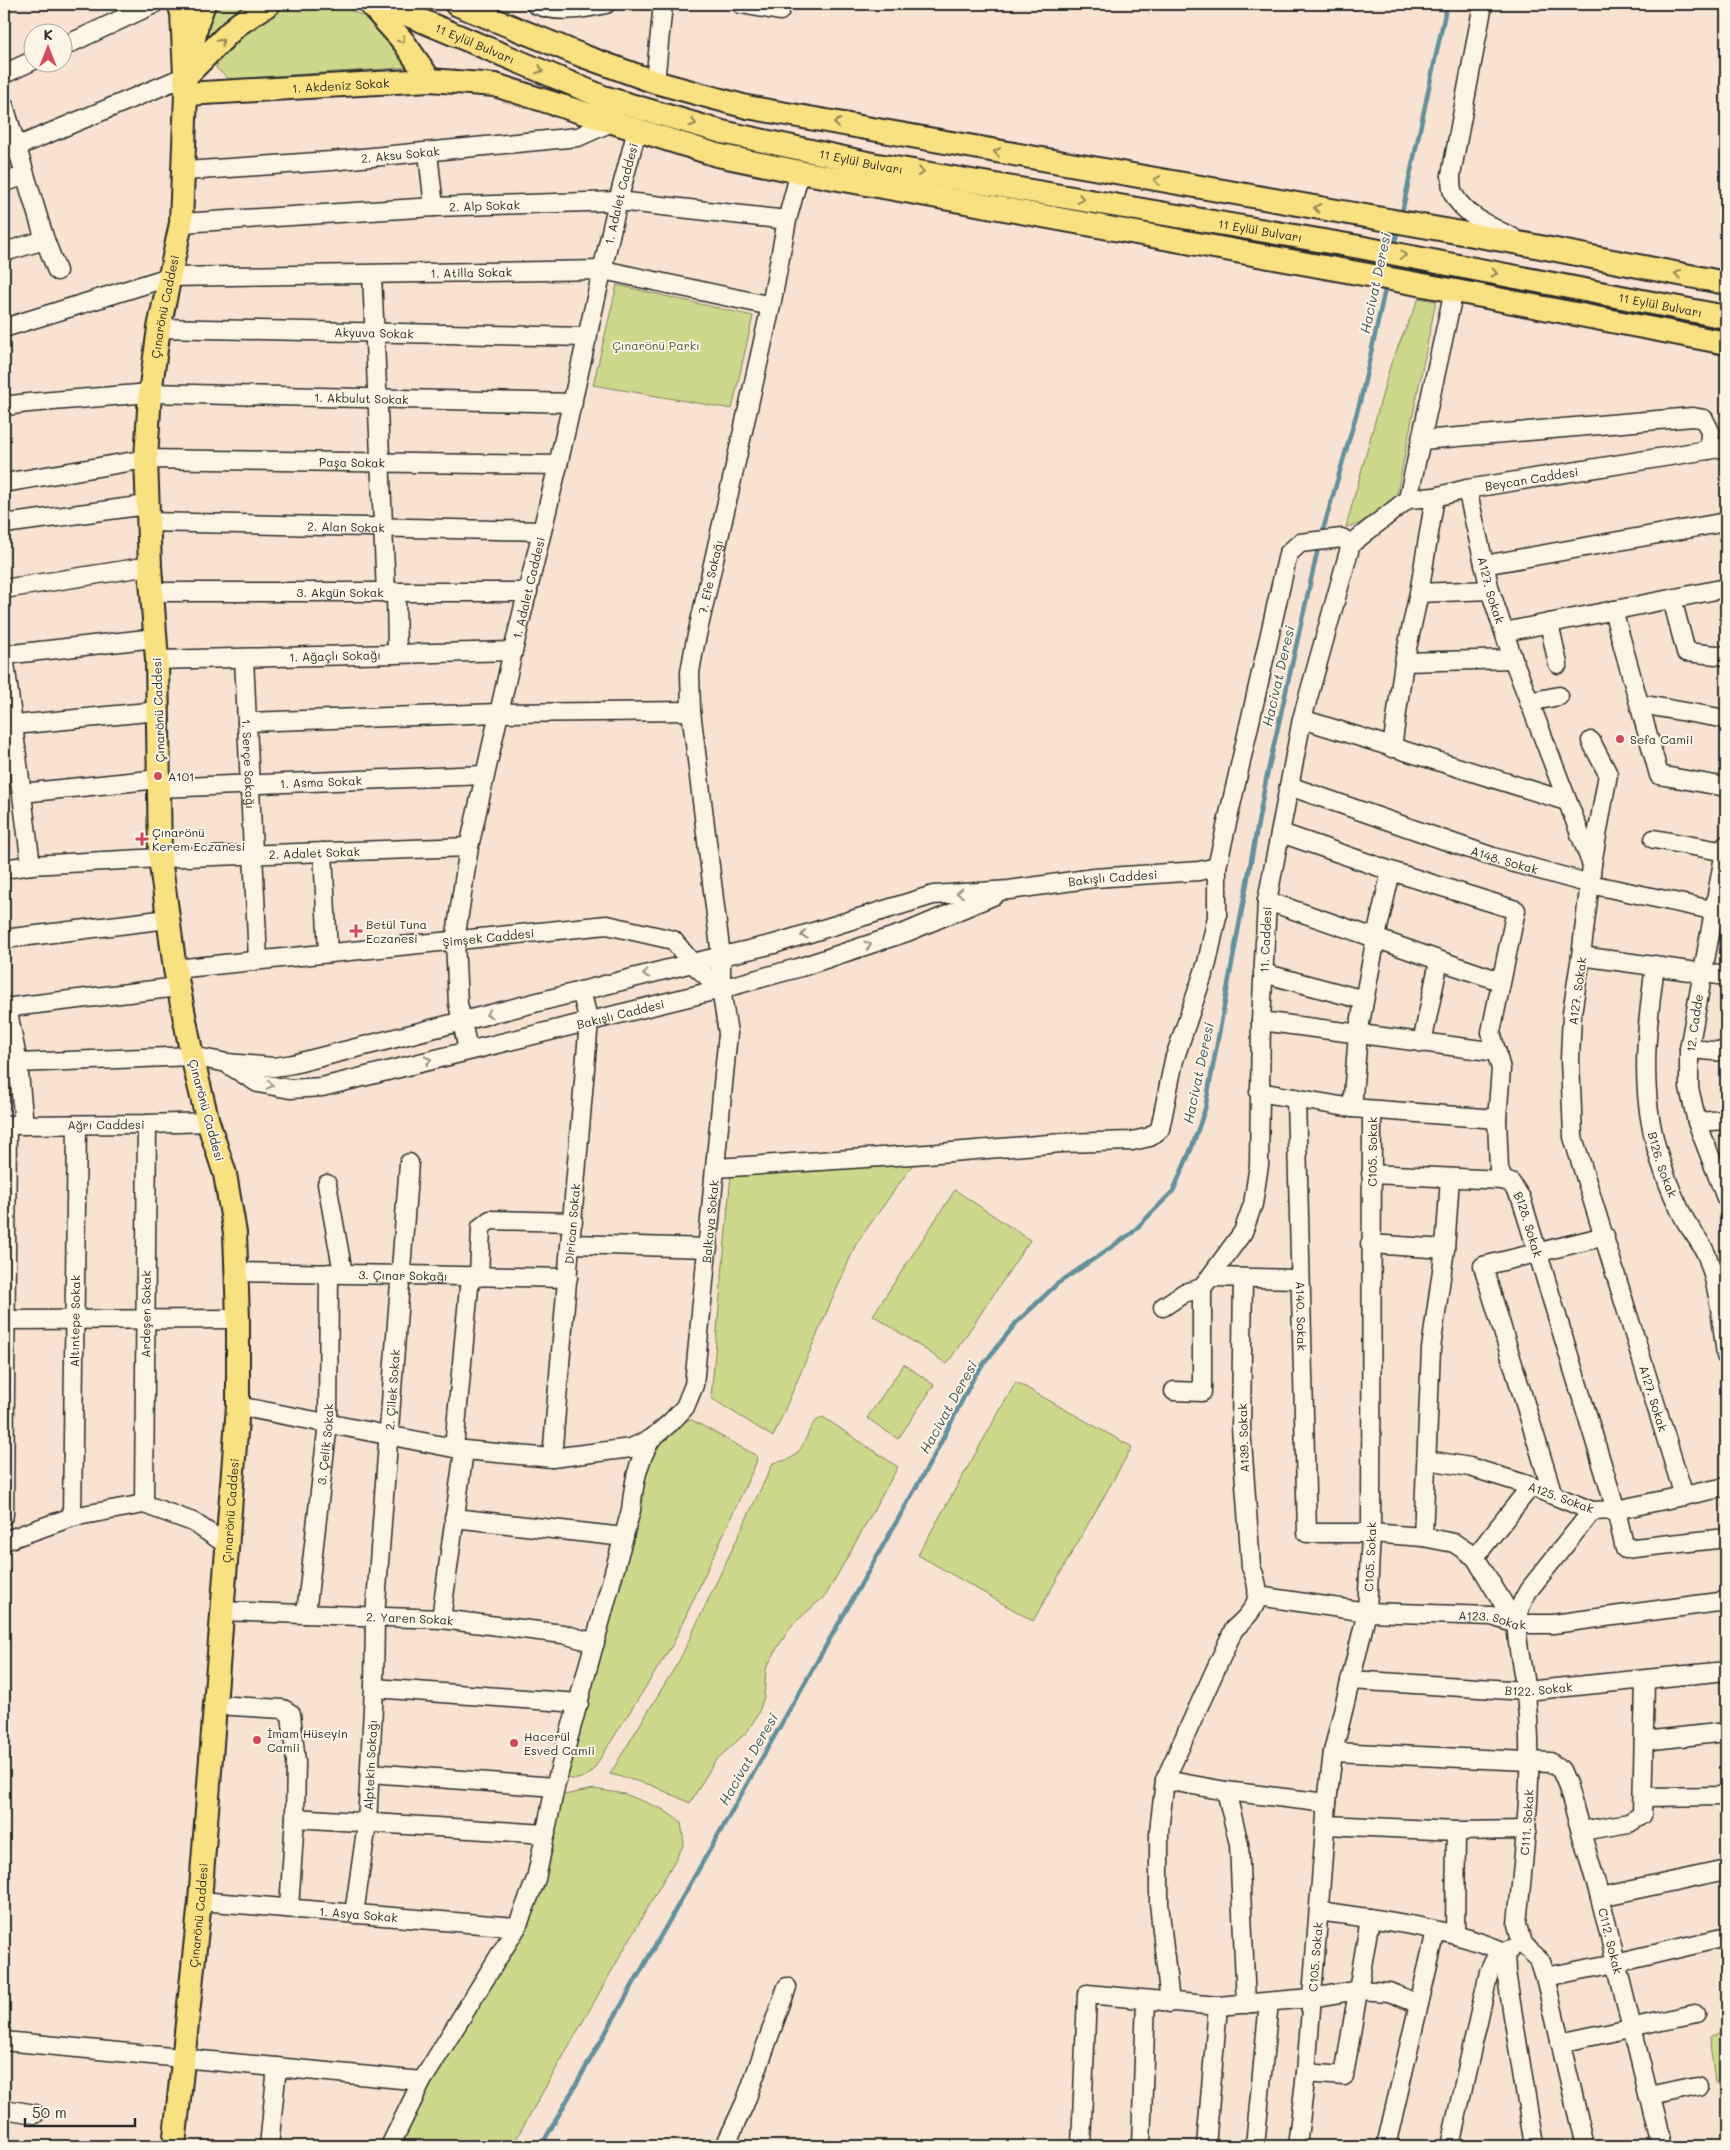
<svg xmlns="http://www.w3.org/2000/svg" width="1730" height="2150" viewBox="0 0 1730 2150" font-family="Mali,sans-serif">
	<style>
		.green { fill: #ced88c; stroke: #7c825c }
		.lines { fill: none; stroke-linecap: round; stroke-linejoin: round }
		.stream { stroke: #63909c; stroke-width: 4.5 }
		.minor-casing { stroke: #2b2b2b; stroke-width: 21 }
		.major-casing { stroke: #2b2b2b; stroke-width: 26 }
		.minor { stroke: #fcf5e5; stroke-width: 18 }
		.major { stroke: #f9e181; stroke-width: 22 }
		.oneway { stroke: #928656 }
		.oneway2 { stroke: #949088 }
		.poi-dot { fill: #d1495b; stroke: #fcf5e5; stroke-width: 2 }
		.labels { text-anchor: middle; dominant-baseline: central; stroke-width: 4; stroke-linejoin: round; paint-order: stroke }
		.street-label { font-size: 12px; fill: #2b2b2b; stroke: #fcf5e5 }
		.park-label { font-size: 12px; fill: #545643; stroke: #fcf5e5 }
		.poi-label { font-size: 12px; fill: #2b2b2b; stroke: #fcf5e5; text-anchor: start }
		.water-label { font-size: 14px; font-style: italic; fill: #42555a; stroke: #fcf5e5 }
	</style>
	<rect width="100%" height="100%" fill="#f8e3d2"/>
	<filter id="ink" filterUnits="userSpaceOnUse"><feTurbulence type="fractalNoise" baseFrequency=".02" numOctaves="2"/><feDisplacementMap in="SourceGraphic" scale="10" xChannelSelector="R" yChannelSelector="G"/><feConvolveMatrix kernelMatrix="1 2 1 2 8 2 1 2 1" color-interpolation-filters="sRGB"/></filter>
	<g filter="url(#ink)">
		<!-- green -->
		<g class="green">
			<polygon points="209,4 245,4 234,11 207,38 205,16"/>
			<polygon points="287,4 338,5 368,18 415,67 229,79 216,68 221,51 263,13"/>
			<polygon points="617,285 753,316 732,409 593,385"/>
			<polygon points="1419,298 1436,301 1396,498 1359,524 1346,527 1391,363"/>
			<polygon points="916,1160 856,1244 773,1437 711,1398 731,1174"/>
			<polygon points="955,1190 1030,1240 947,1364 873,1315"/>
			<polygon points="904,1364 934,1385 898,1439 867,1418"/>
			<polygon points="1016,1382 1132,1447 1033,1621 918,1555"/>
			<path d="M823,1417l75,50 -72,128 -34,30 -13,20 -13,24 -2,28 -6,17 -11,18 -32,29 -25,42 -39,-18 -41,-11 70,-115 93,-196c8,-2 16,-2 22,-8 12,-10 13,-34 28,-38z"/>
			<path d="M686,1420h6l65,36 -1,7 -83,181 -82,129c-9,5 -16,9 -25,4l80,-315 6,-11z"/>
			<polygon points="594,1789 625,1794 662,1809 681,1822 684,1844 512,2146 399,2146 430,2081 516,1939 559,1796"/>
			<polygon points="1726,2031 1726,2080 1716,2082 1710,2038"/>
		</g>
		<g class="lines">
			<!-- stream -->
			<g class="stream">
				<polyline points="1401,217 1447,4"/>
				<polyline points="1394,246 1398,229"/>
				<polyline points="1321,537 1361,398 1386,285"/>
				<polyline points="541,2146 934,1456 975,1375 1016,1323 1057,1284 1132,1233 1173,1191 1192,1147 1205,1109 1266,780 1319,544"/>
			</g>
			<!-- minor casing -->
			<g class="minor-casing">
				<g id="minor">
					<path d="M535,4c23,10 48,5 71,0"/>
					<polyline points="741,4 780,11"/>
					<path d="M1483,4l-32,171c0,6 0,15 3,20 10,20 39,33 58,42"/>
					<polyline points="62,47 154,4"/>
					<polyline points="4,74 32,61"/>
					<polyline points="655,82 663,4"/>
					<polyline points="4,105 45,240 57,271"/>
					<polyline points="16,147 186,76"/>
					<polyline points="428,153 434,207"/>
					<path id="s1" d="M185,171l146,-10 247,-24 34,-15"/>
					<polyline points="4,182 25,176"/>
					<path id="s2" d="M181,223l253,-16 184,-6 169,19"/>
					<polyline points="4,252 45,240"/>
					<polyline points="372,274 386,593"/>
					<path id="s3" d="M4,328l165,-51 434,-7 168,36"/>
					<path id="s4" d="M159,328l429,9"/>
					<path id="s5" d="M4,406l24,-3 122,-10 423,10"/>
					<polyline points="1422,440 1693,417 1704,419 1710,431 1709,450"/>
					<path id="s6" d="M4,483l142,-24 412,6"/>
					<path id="s7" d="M1467,489l23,101 23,69 79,206 -11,91 -9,57 -2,46 3,78 111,359"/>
					<polyline points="1408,499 1454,290"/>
					<path id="s8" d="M148,522l394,9"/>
					<polyline points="4,524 147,505"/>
					<path id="s9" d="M1351,544l57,-45 27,-2 32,-8 259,-42"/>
					<polyline points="1484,565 1726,522"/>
					<polyline points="4,589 150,566"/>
					<path id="s10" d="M151,592h377"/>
					<polyline points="396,593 397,652"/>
					<polyline points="1419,593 1490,590"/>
					<polyline points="1672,599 1686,652 1726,656"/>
					<polyline points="1613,610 1659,775 1726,787"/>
					<polyline points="1549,623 1558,664"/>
					<polyline points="1504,632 1726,588"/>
					<polyline points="4,655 31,865"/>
					<polyline points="4,655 155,638"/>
					<path id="s11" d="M244,658l14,302"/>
					<path id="s12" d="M157,660l356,-9"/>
					<polyline points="1404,662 1513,659"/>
					<polyline points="1529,702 1559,696"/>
					<polyline points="1640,704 1726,719"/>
					<polyline points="1302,719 1566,801"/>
					<polyline points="247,722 499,713 691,711"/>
					<polyline points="14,725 158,711"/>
					<polyline points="1591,741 1608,774 1592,864"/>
					<polyline points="1392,748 1404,662 1419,593 1435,497"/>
					<path id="s13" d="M1289,786l204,71 97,27 136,29"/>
					<path id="s14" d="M159,788l325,-13"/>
					<polyline points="22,793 159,779"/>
					<path id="s15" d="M1281,833l110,38 125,39 -25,122 10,37 -4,50 2,50 4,11 8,3 10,15 95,312 9,39 101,-11"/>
					<polyline points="1654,839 1726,852"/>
					<polyline points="1726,845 1689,1049 1689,1088 1697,1122 1726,1198"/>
					<polyline points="323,852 328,953"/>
					<path id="s16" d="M4,869l27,-4 129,-7 309,-11"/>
					<path d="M1267,901c78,26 155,54 233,80"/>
					<polyline points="4,939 168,919"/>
					<polyline points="1581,956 1726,976"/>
					<path id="s17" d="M1655,965c-7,53 -14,106 -4,159 6,32 19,67 34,96 7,12 17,23 22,36 12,32 15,66 19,100"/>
					<path id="s18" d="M175,969l432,-44 66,15 19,23 29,26"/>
					<polyline points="1263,973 1364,1000"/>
					<polyline points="7,1007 18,1063 24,1125"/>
					<polyline points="4,1008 178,987"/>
					<polyline points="1261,1021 1497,1052"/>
					<polyline points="1422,1043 1439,961"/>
					<polyline points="1689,1049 1726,1052"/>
					<path id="s19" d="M468,1050l-10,-47 -3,-62 14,-94 44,-196 45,-186 60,-264 19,-71"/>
					<path id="s20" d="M18,1063l174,-7 35,7 47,4 19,-3 399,-101 82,-19 159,-49 76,-5 85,-12 105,-7 18,-4"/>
					<path id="s21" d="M229,1065l29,18 32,6 32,-2 399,-98 80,-22 106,-35 88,-37"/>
					<polyline points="1259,1092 1352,1108 1497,1119"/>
					<path id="s22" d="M1296,1098l11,435h64l52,4 31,6 21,14 41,67"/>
					<polyline points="1352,1108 1358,1034 1376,937 1391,871"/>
					<polyline points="1697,1122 1726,1120"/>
					<path id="s23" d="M4,1125l143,-1 61,-2"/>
					<polyline points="716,1168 927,1154 1061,1143 1132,1141 1150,1137 1160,1129 1174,1060 1207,963 1217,917 1217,867 1288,554 1300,543 1342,538 1351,544"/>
					<polyline points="1371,1174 1503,1180"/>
					<polyline points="327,1184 343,1273"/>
					<polyline points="571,1244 708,1248"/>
					<polyline points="1370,1244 1445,1249"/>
					<path id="s24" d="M237,1272l331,6"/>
					<polyline points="479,1277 481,1227 490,1220 573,1222"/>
					<polyline points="1211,1277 1299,1279"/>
					<path id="s25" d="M1163,1307l21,-14 18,-5 41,-56 10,-28 6,-39 2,-144 6,-120 35,-182 49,-175"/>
					<polyline points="4,1320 238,1319"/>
					<polyline points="1174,1391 1202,1392 1202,1288"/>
					<path id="s26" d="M238,1406l226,44 88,8 79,-10 20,-9 20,-17 14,-15 9,-22 34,-352 -7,-44v-33l-30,-245 -1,-39 5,-28 76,-338 16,-86 13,-48"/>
					<polyline points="454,1448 470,1277"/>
					<path id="s27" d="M552,1458l37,-437 -8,-30"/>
					<polyline points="1427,1460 1470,1467 1531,1486 1592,1511 1616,1510 1726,1487"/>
					<polyline points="1553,1495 1483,1266 1605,1236"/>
					<path id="s28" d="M144,1504l3,-380"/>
					<polyline points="4,1515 7,1125"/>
					<path id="s29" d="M72,1517l5,-392"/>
					<polyline points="454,1518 624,1537"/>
					<polyline points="1423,1537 1431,1349 1445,1249 1450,1178"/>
					<polyline points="4,1541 72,1517 144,1504 193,1522 226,1544"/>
					<polyline points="1475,1557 1531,1486"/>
					<path id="s30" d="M1258,1596l109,16 125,4 24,8h37l173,-23"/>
					<path id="s31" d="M222,1611l219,8 122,15 32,9"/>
					<path id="s32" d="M306,1614l22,-191 1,-150"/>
					<polyline points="441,1619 464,1450"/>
					<path id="s33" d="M1350,1680l176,11 200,-20"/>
					<polyline points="374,1688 579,1703"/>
					<polyline points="215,1705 283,1709 291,1714 296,1762 295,1818 289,1908"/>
					<polyline points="1644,1741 1726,1732"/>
					<path id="s34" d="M1333,1752l217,10 11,8 6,14 33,113 61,249"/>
					<polyline points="370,1773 555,1787"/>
					<polyline points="1165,1780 1226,1791 1327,1803"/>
					<polyline points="1226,1791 1239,1844 1246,2004"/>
					<polyline points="1643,1797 1726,1796"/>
					<polyline points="295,1818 546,1834"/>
					<polyline points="1326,1825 1456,1831 1527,1830"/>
					<polyline points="1581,1831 1629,1823 1642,1815 1645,1681"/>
					<polyline points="1600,1897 1726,1870"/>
					<path id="s35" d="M200,1901l317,26"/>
					<path d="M1319,1911c62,9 128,16 186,41l1,20 28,174"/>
					<path id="s36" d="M354,1914l13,-90 7,-136 1,-72 34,-453"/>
					<polyline points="1455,1935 1456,1831"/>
					<polyline points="1545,1977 1616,1963 1726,1937"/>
					<path d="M1170,2003l-11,-100v-72l6,-51 69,-151c23,-20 30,-33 17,-62l-10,-140 2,-149"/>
					<polyline points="4,2041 422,2081"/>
					<polyline points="1560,2043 1695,2014"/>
					<polyline points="1306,2073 1344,2076 1370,1918"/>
					<polyline points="1649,2096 1698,2086"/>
					<polyline points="4,2109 35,2114"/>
					<polyline points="269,2146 277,2067"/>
					<path d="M390,2146l32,-65 95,-154 19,-48 19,-92 76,-277c3,-28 6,-46 20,-71"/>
					<polyline points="725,2146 745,2103 787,1987"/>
					<polyline points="1081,2146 1087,1994 1218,2006 1311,1998 1358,1990 1389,1992 1419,2004"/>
					<polyline points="1141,2146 1146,2000"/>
					<polyline points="1206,2146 1218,2006"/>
					<polyline points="1255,2146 1269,2002"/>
					<path id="s37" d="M1297,2146l9,-73 21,-270 6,-51 34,-140 4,-79 1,-423"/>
					<polyline points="1386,2146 1436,1931"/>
					<polyline points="1450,2146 1489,1972 1494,1961 1511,1949"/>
					<path id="s38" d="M1585,2146l-40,-169 -6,-18 -17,-15 -5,-20c8,-81 19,-163 7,-245 -5,-33 -15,-58 4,-88l64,-80"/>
				</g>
			</g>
			<!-- major casing -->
			<g class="major-casing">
				<g id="major">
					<polyline points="370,4 403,41 430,80"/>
					<path id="s39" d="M382,4l221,93 119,35 150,32 487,83 367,70"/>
					<polyline points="456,4 583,56 655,82 747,107 1530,245 1726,283"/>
					<polyline points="192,48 198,20 204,4"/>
					<polyline points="186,76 237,25 269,4"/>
					<path id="s40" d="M186,94l244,-14 65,5 222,70 83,17 640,116 286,55"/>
					<path id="s41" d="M174,2146l26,-245 38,-495v-87l-3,-86 -10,-59 -17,-52 -16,-66 -17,-87 -15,-111 -3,-198 -7,-94 -4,-107 4,-66 9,-65 22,-105 5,-129 -4,-81 -3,-9"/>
				</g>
			</g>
			<!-- minor -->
			<use href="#minor" class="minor"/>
			<!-- major -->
			<use href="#major" class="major"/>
		</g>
		<!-- one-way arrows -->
		<defs><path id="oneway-chevron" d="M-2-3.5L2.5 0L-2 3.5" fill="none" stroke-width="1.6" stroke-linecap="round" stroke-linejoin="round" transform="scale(1.25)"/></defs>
		<g class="oneway">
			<use href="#oneway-chevron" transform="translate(402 40) rotate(52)"/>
			<use href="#oneway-chevron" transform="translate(221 42) rotate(-46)"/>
			<use href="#oneway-chevron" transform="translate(540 70) rotate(23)"/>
			<use href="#oneway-chevron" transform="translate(693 123) rotate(16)"/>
			<use href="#oneway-chevron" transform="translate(837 123) rotate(-170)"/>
			<use href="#oneway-chevron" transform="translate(997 152) rotate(-170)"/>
			<use href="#oneway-chevron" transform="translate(921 172) rotate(10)"/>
			<use href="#oneway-chevron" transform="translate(1157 180) rotate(-170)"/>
			<use href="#oneway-chevron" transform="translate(1081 199) rotate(10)"/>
			<use href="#oneway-chevron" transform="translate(1317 208) rotate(-170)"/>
			<use href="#oneway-chevron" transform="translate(1403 255) rotate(11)"/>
			<use href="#oneway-chevron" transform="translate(1494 273) rotate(11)"/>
			<use href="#oneway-chevron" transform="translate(1678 274) rotate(-169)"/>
		</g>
		<g class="oneway2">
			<use href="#oneway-chevron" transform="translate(960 893) rotate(176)"/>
			<use href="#oneway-chevron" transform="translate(804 935) rotate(163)"/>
			<use href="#oneway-chevron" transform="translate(868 945) rotate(-18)"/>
			<use href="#oneway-chevron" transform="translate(646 974) rotate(166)"/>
			<use href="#oneway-chevron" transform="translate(489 1014) rotate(166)"/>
			<use href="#oneway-chevron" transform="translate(428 1060) rotate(-14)"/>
			<use href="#oneway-chevron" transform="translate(270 1085) rotate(11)"/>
		</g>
	</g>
	<!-- markers -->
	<g class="poi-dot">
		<circle cx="1620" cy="739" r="5"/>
		<circle cx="158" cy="776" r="5"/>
		<path d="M139.5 831.5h5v5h5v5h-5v5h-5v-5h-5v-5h5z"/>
		<path d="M353.5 923.5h5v5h5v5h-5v5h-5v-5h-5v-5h5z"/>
		<circle cx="257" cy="1740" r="5"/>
		<circle cx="514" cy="1743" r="5"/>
	</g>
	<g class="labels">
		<!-- street labels -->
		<g class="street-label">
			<text stroke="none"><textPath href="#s39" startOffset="101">11 Eylül Bulvarı</textPath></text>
			<text stroke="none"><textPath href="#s40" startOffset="155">1. Akdeniz Sokak</textPath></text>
			<text stroke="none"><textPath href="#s1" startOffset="216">2. Aksu Sokak</textPath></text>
			<text stroke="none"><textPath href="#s39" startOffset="506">11 Eylül Bulvarı</textPath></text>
			<text stroke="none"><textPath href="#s19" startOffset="876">1. Adalet Caddesi</textPath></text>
			<text stroke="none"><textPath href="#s2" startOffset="304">2. Alp Sokak</textPath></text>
			<text stroke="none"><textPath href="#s39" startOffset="911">11 Eylül Bulvarı</textPath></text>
			<text stroke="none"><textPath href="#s3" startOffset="475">1. Atilla Sokak</textPath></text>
			<text stroke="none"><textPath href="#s39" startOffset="1318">11 Eylül Bulvarı</textPath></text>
			<text stroke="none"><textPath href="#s41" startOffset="1852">Çınarönü Caddesi</textPath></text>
			<text stroke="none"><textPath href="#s4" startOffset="215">Akyuva Sokak</textPath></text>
			<text stroke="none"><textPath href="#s5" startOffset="358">1. Akbulut Sokak</textPath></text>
			<text stroke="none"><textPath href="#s6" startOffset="350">Paşa Sokak</textPath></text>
			<text stroke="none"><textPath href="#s9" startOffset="198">Beycan Caddesi</textPath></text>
			<text stroke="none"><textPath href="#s8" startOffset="198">2. Alan Sokak</textPath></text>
			<text stroke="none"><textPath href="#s26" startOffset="1305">7. Efe Sokağı</textPath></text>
			<text stroke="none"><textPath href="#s19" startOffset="471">1. Adalet Caddesi</textPath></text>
			<text stroke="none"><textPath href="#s7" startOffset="104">A127. Sokak</textPath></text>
			<text stroke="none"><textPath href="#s10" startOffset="189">3. Akgün Sokak</textPath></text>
			<text stroke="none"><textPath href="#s12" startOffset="178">1. Ağaçlı Sokağı</textPath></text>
			<text transform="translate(158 710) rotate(-92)">Çınarönü Caddesi</text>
			<text stroke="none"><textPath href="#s11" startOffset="106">1. Serçe Sokağı</textPath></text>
			<text stroke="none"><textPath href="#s14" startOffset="162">1. Asma Sokak</textPath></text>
			<text stroke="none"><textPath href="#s16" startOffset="311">2. Adalet Sokak</textPath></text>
			<text stroke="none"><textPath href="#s13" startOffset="228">A148. Sokak</textPath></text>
			<text stroke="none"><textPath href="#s20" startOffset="1119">Bakışlı Caddesi</textPath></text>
			<text stroke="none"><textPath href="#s18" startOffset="315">Şimşek Caddesi</textPath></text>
			<text stroke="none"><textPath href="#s25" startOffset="408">11. Caddesi</textPath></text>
			<text transform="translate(1577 991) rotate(-82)">A127. Sokak</text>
			<text stroke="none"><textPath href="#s21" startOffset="406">Bakışlı Caddesi</textPath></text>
			<text transform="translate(1694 1023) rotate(-82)">12. Cadde</text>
			<text transform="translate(207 1110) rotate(75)">Çınarönü Caddesi</text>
			<text stroke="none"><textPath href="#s23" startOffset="102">Ağrı Caddesi</textPath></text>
			<text stroke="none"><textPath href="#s37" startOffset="1000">C105. Sokak</textPath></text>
			<text stroke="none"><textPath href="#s17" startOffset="202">B126. Sokak</textPath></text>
			<text stroke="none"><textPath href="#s26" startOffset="655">Balkaya Sokak</textPath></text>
			<text stroke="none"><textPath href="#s27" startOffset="235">Dirican Sokak</textPath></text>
			<text stroke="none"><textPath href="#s15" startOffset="576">B128. Sokak</textPath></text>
			<text stroke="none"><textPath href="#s24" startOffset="166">3. Çınar Sokağı</textPath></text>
			<text stroke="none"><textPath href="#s28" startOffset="190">Ardeşen Sokak</textPath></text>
			<text stroke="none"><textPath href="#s22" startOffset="218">A140. Sokak</textPath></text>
			<text stroke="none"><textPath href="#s29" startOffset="196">Altıntepe Sokak</textPath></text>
			<text stroke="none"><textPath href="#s36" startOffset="526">2. Çilek Sokak</textPath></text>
			<text stroke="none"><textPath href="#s7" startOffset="944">A127. Sokak</textPath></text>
			<text transform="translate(1243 1438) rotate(-92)">A139. Sokak</text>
			<text stroke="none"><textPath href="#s32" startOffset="171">3. Çelik Sokak</textPath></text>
			<text transform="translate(1561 1497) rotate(20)">A125. Sokak</text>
			<text stroke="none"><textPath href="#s41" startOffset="638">Çınarönü Caddesi</textPath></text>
			<text stroke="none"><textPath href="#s37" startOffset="595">C105. Sokak</textPath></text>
			<text stroke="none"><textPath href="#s31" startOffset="188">2. Yaren Sokak</textPath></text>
			<text stroke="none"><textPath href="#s30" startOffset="236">A123. Sokak</textPath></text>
			<text stroke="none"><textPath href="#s33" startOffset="189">B122. Sokak</textPath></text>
			<text stroke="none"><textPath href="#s36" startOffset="150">Alptekin Sokağı</textPath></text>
			<text stroke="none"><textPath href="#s38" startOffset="338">C111. Sokak</textPath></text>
			<text stroke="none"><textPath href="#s35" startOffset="159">1. Asya Sokak</textPath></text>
			<text stroke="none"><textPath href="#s41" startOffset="232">Çınarönü Caddesi</textPath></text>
			<text stroke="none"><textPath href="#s34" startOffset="409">C112. Sokak</textPath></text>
			<text stroke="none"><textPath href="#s37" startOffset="190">C105. Sokak</textPath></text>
		</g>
		<!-- park labels -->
		<g class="park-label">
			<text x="656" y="345">Çınarönü Parkı</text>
		</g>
		<!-- poi labels -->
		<g class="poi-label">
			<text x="1630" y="739">Sefa Camii</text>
			<text x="168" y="776">A101</text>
			<text x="152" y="832">Çınarönü<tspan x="152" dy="14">Kerem Eczanesi</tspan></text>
			<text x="366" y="924">Betül Tuna<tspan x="366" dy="14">Eczanesi</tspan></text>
			<text x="267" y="1733">İmam Hüseyin<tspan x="267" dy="14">Camii</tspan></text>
			<text x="524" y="1736">Hacerül<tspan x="524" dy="14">Esved Camii</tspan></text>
		</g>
		<!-- water labels -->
		<g class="water-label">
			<text transform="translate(1375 283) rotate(-78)">Hacivat Deresi</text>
			<text transform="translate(1278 676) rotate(-77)">Hacivat Deresi</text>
			<text transform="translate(1198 1073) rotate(-78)">Hacivat Deresi</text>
			<text transform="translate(948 1407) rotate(-61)">Hacivat Deresi</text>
			<text transform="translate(748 1759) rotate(-60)">Hacivat Deresi</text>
		</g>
	</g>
	<!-- margin -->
	<rect width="1730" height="2150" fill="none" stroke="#fcf5e5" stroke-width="20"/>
	<rect x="10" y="10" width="1710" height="2130" fill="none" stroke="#2b2b2b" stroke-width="2" filter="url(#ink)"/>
	<!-- north arrow -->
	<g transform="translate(48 48)"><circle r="24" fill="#fcf5e5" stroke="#a8a49b"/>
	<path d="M0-4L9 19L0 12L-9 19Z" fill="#d1495b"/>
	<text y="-8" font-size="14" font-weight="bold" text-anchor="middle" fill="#2b2b2b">K</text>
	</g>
	<!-- scale -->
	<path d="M25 2118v8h110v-8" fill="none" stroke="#2b2b2b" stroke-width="2.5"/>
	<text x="32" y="2118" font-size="15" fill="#2b2b2b" stroke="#fcf5e5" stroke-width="4" paint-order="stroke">50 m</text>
</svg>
